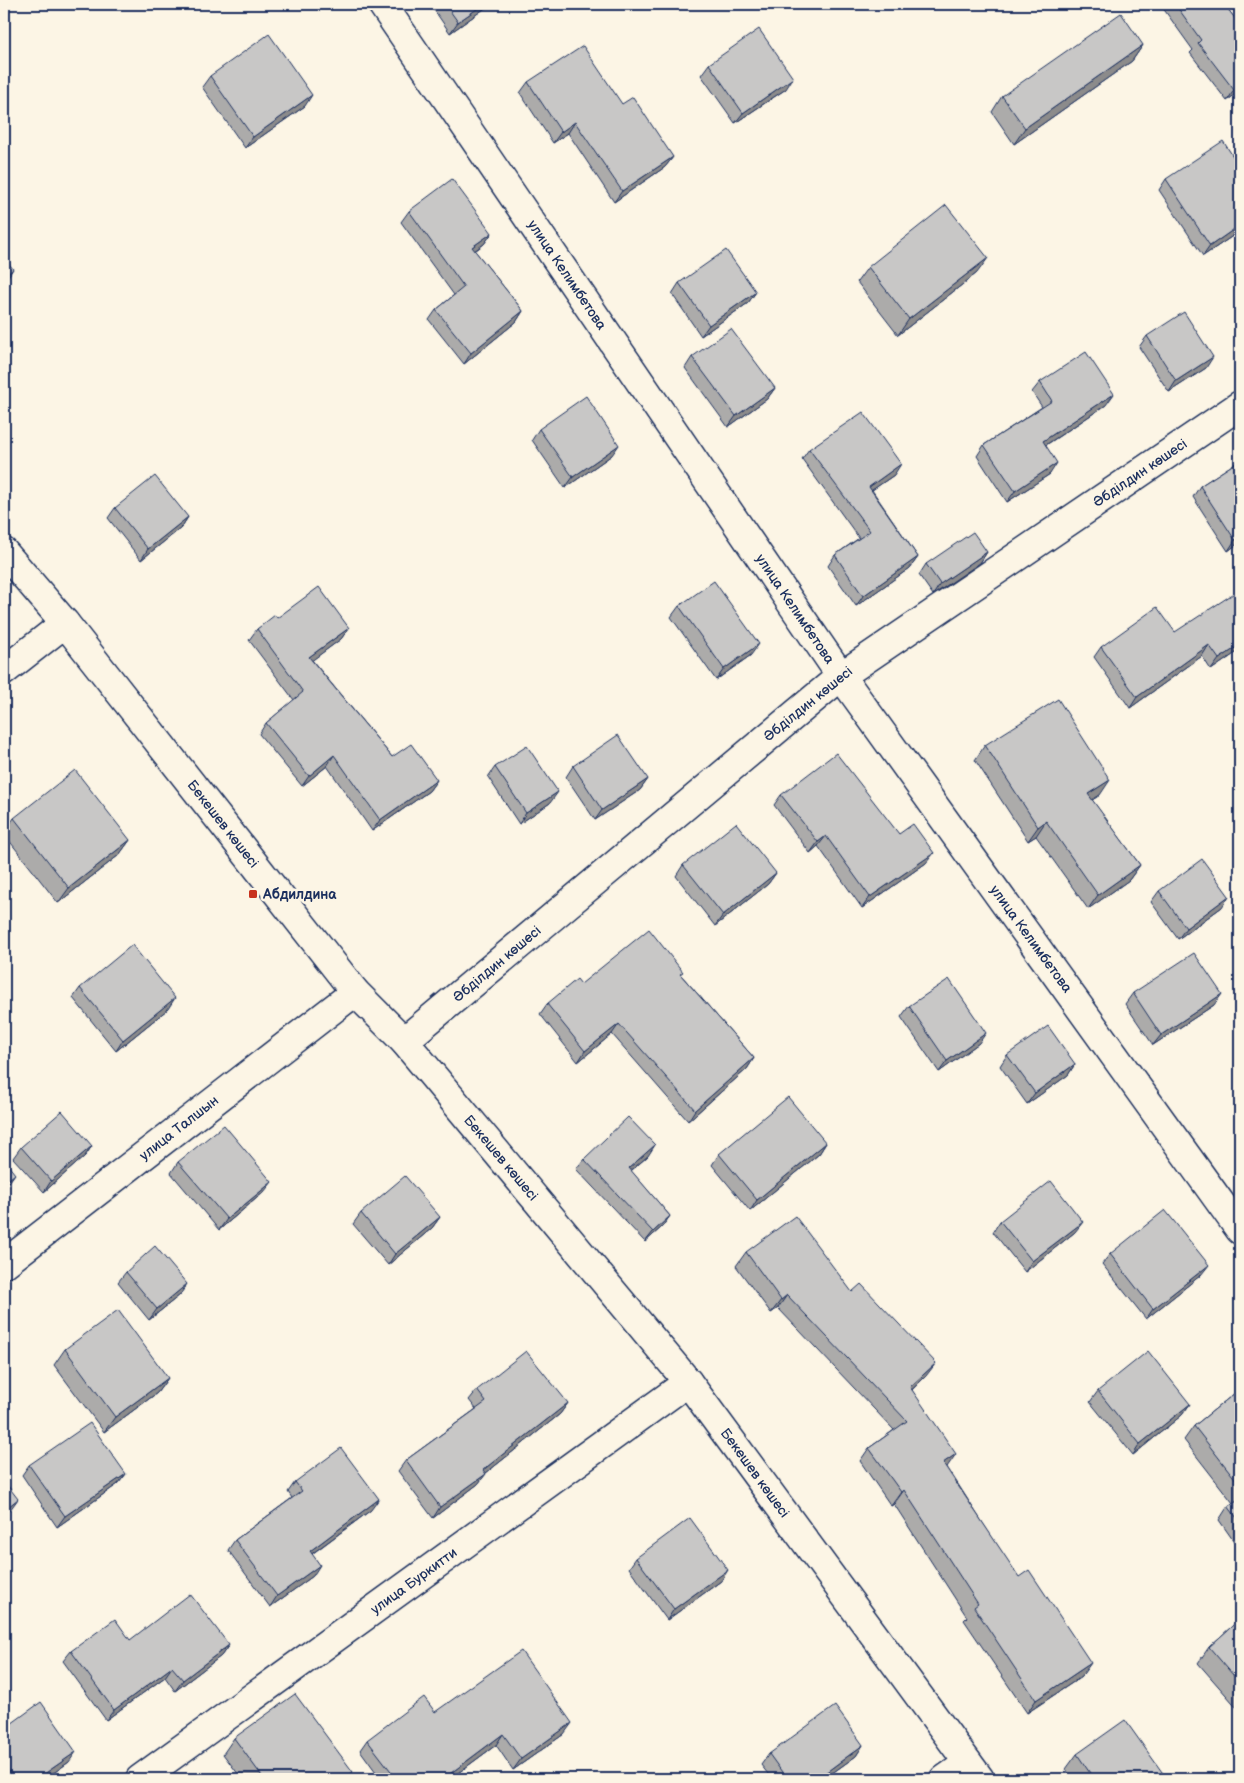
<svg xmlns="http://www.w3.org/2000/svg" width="1244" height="1783" viewBox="0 0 1244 1783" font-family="'Balsamiq Sans',sans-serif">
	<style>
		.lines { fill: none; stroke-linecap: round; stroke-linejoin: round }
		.minor-casing { stroke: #1b2f5e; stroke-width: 31 }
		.major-casing { stroke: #1b2f5e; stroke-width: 31 }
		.minor { stroke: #fcf5e5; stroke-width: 28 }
		.major { stroke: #fcf5e5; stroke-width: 28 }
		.wall { fill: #acabaa; stroke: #1b2f5e }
		.shaded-wall { fill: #8c8b8b; stroke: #1b2f5e }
		.building { fill: #c8c7c6; stroke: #1b2f5e }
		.poi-dot { fill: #c8321e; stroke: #fcf5e5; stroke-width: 2 }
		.labels { text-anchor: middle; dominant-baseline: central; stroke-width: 5; stroke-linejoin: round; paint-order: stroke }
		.street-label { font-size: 14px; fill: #1b2f5e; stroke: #fcf5e5 }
		.poi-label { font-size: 14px; font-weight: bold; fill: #1b2f5e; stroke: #fcf5e5; text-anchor: start }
	</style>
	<rect width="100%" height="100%" fill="#fcf5e5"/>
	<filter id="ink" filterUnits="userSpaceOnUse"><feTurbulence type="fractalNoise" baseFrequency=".02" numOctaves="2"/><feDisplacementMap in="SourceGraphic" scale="10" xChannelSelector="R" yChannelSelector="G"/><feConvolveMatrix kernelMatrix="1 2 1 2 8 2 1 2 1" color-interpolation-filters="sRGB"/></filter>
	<g filter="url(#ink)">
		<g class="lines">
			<!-- minor casing -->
			<g class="minor-casing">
				<g id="minor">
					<polyline points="382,4 841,676 1240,1230"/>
					<polyline points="4,671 65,623"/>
					<polyline points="4,1264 355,992"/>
					<polyline points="140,1779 688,1382"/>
					<polyline points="945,1779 968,1763"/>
				</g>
			</g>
			<!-- major casing -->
			<g class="major-casing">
				<g id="major">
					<polyline points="4,552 65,623 355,992 404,1041 688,1382 980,1779"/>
					<polyline points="404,1041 841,676 1240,405"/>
				</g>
			</g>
			<!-- minor -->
			<use href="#minor" class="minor"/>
			<!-- major -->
			<use href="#major" class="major"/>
		</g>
		<!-- wall -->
		<g class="wall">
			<polygon points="430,4 491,4 450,33"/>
			<polygon points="1160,4 1224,4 1240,25 1240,90 1227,101 1190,53 1193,50"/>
			<polygon points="1143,45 1132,61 1014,144 992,112 1002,96"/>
			<polygon points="709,64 786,89 735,123 701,75"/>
			<polygon points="210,76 305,106 245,148 202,87"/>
			<polygon points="528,82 622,104 673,157 665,167 614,202 568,133 553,143 520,93"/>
			<polygon points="1240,167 1240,231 1203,256 1159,190 1166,179"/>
			<polygon points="409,211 492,233 484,244 475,251 523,311 516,322 464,364 429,320 436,310 454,295 401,222"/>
			<polygon points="868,267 977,273 898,335 857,282"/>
			<polygon points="679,283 756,292 748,303 701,336 672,294"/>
			<polygon points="1147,336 1206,368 1169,392 1139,347"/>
			<polygon points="692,357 775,388 767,399 728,427 685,368"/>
			<polygon points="1040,382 1106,405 1046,445 1050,474 1007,502 977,456 984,445 1042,407 1032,392"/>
			<polygon points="539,429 612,455 565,488 532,440"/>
			<polygon points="809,449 894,475 872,490 918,557 910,568 856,606 828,566 835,555 859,538 802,459"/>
			<polygon points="1240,460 1240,542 1228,551 1193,497 1200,486"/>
			<polygon points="115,508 188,517 181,528 141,560 108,518"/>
			<polygon points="987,552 980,563 933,595 919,575 926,564"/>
			<polygon points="679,606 751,655 716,680 671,617"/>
			<polygon points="277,618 349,628 341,639 312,660 392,757 437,780 429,791 372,831 327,766 302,786 259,734 266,723 294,700 249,640 257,629"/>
			<polygon points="1175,632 1240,650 1211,670 1202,656 1130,708 1094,657 1101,647"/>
			<polygon points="985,745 1100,795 1092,800 1140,865 1129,880 1088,909 1036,836 1028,841 975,760"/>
			<polygon points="573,766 648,779 640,790 595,820 566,777"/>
			<polygon points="495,767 550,803 519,824 488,777"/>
			<polygon points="781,795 899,834 926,863 862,908 818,846 810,853 774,805"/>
			<polygon points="14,818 130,840 119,855 58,903 4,834 4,832"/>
			<polygon points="683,865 776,873 768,884 715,926 676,876"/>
			<polygon points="1159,891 1222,907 1178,939 1151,902"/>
			<polygon points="681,975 754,1058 747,1069 688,1121 612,1034 578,1062 540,1014 547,1004 581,984"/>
			<polygon points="80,988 168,1009 116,1051 73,998"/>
			<polygon points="1133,993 1214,1005 1153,1045 1125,1004"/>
			<polygon points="909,1006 979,1043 939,1072 901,1017"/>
			<polygon points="1007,1055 1075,1064 1068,1075 1027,1104 1000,1066"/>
			<polygon points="826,1143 819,1154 750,1211 712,1165 719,1154"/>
			<polygon points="92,1146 85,1156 44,1192 13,1158 21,1147"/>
			<polygon points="648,1156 631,1171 670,1216 662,1227 645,1242 576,1169 584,1159"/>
			<polygon points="178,1162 264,1192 219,1230 171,1173"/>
			<polygon points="361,1213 440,1217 432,1228 388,1265 353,1224"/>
			<polygon points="1000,1221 1075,1232 1025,1272 993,1232"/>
			<polygon points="746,1252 852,1292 926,1376 912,1390 947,1467 1081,1677 1027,1713 964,1620 967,1617 894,1504 891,1506 860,1461 869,1448 894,1430 778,1308 771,1313 736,1266"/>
			<polygon points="1110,1254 1201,1275 1146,1319 1102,1264"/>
			<polygon points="126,1272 180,1295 149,1320 118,1282"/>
			<polygon points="65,1349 168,1378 157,1393 104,1432 54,1365"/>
			<polygon points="1240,1389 1240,1550 1219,1520 1228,1506 1233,1503 1184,1440 1194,1426"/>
			<polygon points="477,1390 568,1403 560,1414 486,1473 478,1484 433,1518 398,1471 406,1460 476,1409 469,1400"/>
			<polygon points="1098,1391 1190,1404 1182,1415 1133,1455 1090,1402"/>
			<polygon points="29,1465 126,1474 118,1484 57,1527 22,1475"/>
			<polygon points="295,1482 371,1510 312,1554 313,1576 270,1607 228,1550 235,1540 292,1498 288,1492"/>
			<polygon points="636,1558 721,1581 667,1620 629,1568"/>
			<polygon points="1240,1619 1240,1711 1198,1663 1209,1647"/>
			<polygon points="130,1640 229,1645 221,1656 175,1691 165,1677 106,1720 63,1661 71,1651"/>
			<polygon points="435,1712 564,1734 513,1770 496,1745 450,1779 381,1779 360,1750 367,1740"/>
			<polygon points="4,1729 69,1762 45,1779 4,1779"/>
			<polygon points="234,1738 348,1779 242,1779 223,1754"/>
			<polygon points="863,1745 856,1756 824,1779 772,1779 761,1765 769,1754"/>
			<polygon points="1077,1754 1167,1779 1072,1779 1066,1769"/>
		</g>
		<!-- shaded-wall -->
		<g class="shaded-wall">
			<polygon points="484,4 491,4 450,33 458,22"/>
			<polygon points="1143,45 1132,61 1014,144 1025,128"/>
			<polygon points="793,78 786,89 735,123 743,113"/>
			<polygon points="1240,85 1240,90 1227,101 1234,90"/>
			<polygon points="312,95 305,106 245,148 253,137"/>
			<polygon points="575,122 568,133 553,143 561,132"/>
			<polygon points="673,157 665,167 614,202 622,191"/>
			<polygon points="1240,225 1240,231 1203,256 1210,246"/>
			<polygon points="492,233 484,244 464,258 472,247"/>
			<polygon points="988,258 977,273 898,335 909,319"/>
			<polygon points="13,269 4,283 4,277"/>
			<polygon points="756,292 748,303 701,336 709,325"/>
			<polygon points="523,311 516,322 464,364 471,353"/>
			<polygon points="1213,357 1206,368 1169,392 1176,381"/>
			<polygon points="775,388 767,399 728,427 736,416"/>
			<polygon points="1114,394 1106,405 1035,452 1043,441"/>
			<polygon points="619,445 612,455 565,488 573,477"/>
			<polygon points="1057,463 1050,474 1007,502 1015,491"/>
			<polygon points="901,464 894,475 862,497 869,487"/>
			<polygon points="188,517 181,528 141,560 148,549"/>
			<polygon points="1240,537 1240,542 1228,551 1235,540"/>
			<polygon points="987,552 980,563 933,595 940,584"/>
			<polygon points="918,557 910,568 856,606 863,596"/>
			<polygon points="349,628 341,639 302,668 309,657"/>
			<polygon points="759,644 751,655 716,680 724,669"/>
			<polygon points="1209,645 1202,656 1130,708 1137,697"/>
			<polygon points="1240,645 1240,650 1211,670 1219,659"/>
			<polygon points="334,755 327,766 302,786 309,776"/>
			<polygon points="648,779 640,790 595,820 602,810"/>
			<polygon points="437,780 429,791 372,831 380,820"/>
			<polygon points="1110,780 1100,795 1078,809 1088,794"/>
			<polygon points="558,792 550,803 519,824 526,813"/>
			<polygon points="1046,821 1036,836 1028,841 1038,827"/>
			<polygon points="826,836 818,846 810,853 818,842"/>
			<polygon points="130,840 119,855 58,903 69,888"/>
			<polygon points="934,853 926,863 862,908 870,897"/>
			<polygon points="1140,865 1129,880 1088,909 1098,895"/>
			<polygon points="776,873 768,884 715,926 723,915"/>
			<polygon points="1229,896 1222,907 1178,939 1186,928"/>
			<polygon points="1222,994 1214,1005 1153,1045 1161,1035"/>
			<polygon points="175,998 168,1009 116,1051 123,1040"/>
			<polygon points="619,1024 612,1034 578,1062 585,1051"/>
			<polygon points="986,1033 979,1043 939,1072 947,1061"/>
			<polygon points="754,1058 747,1069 688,1121 695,1110"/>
			<polygon points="1075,1064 1068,1075 1027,1104 1035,1093"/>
			<polygon points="826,1143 819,1154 750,1211 757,1200"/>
			<polygon points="655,1145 648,1156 621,1179 629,1168"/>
			<polygon points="92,1146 85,1156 44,1192 51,1181"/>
			<polygon points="15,1174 7,1185 4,1188 4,1183"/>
			<polygon points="272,1182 264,1192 219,1230 227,1219"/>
			<polygon points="670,1216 662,1227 645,1242 653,1232"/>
			<polygon points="440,1217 432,1228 388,1265 395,1254"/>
			<polygon points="1083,1222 1075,1232 1025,1272 1032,1261"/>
			<polygon points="1209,1265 1201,1275 1146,1319 1153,1309"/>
			<polygon points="187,1284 180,1295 149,1320 157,1309"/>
			<polygon points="787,1295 778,1308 771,1313 781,1300"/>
			<polygon points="936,1363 926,1376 900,1401 910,1387"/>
			<polygon points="168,1378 157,1393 104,1432 115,1417"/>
			<polygon points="568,1403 560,1414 476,1481 483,1470"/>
			<polygon points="1190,1404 1182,1415 1133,1455 1140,1444"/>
			<polygon points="956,1454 947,1467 943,1463"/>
			<polygon points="126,1474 118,1484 57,1527 65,1516"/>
			<polygon points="486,1474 478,1484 433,1518 440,1507"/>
			<polygon points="904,1490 894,1504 891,1506 901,1492"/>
			<polygon points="18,1499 10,1510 4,1515 4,1510"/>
			<polygon points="379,1499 371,1510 302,1561 310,1551"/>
			<polygon points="320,1565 313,1576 270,1607 277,1596"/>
			<polygon points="728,1570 721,1581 667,1620 674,1609"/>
			<polygon points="229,1645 221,1656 175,1691 183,1680"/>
			<polygon points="1091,1663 1081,1677 1027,1713 1036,1700"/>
			<polygon points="172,1667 165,1677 106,1720 114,1710"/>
			<polygon points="572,1723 564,1734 513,1770 521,1759"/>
			<polygon points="503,1734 496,1745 450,1779 443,1779"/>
			<polygon points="863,1745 856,1756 824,1779 817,1779"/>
			<polygon points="76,1752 69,1762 45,1779 37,1779"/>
			<polygon points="353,1772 348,1779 344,1779"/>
		</g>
		<!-- building -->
		<g class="building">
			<polygon points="445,4 484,4 458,22"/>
			<polygon points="1175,4 1224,4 1240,25 1240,85 1234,90 1198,43 1201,40"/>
			<polygon points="1121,13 1143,45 1025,128 1002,96"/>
			<polygon points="759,29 793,78 743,113 709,64"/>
			<polygon points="269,34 312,95 253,137 210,76"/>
			<polygon points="583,46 622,104 633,97 673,157 622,191 575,122 561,132 528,82"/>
			<polygon points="1223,141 1240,167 1240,225 1210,246 1166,179"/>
			<polygon points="452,179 492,233 472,247 523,311 471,353 436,310 464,287 409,211"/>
			<polygon points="946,205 988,258 909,319 868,267"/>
			<polygon points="726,250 756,292 709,325 679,283"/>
			<polygon points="4,257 13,269 4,277"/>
			<polygon points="1184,312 1213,357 1176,381 1147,336"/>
			<polygon points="731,329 775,388 736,416 692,357"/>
			<polygon points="1086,352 1114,394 1043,441 1057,463 1015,491 984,445 1052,401 1040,382"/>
			<polygon points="4,366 7,370 4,373"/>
			<polygon points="586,396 619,445 573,477 539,429"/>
			<polygon points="863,412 901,464 869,487 918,557 863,596 835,555 870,531 809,449"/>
			<polygon points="1240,460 1240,537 1235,540 1200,486"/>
			<polygon points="155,476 188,517 148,549 115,508"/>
			<polygon points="973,532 987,552 940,584 926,564"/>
			<polygon points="714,581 759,644 724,669 679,606"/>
			<polygon points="319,587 349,628 309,657 392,757 411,744 437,780 380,820 334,755 309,776 266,723 303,692 257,629 275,615 277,618"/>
			<polygon points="1239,590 1240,591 1240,645 1219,659 1209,645 1137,697 1101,647 1157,607 1175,632"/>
			<polygon points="1058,699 1110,780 1088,794 1140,865 1098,895 1046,821 1038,827 985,745"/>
			<polygon points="618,735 648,779 602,810 573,766"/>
			<polygon points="527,746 558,792 526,813 495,767"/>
			<polygon points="836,753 899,834 913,824 934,853 870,897 826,836 818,842 781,795"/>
			<polygon points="75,770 130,840 69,888 14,818"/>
			<polygon points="736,823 776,873 723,915 683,865"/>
			<polygon points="1202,859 1229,896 1186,928 1159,891"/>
			<polygon points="649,929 683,972 680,974 754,1058 695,1110 619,1024 585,1051 547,1004 577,979 581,984"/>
			<polygon points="132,945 175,998 123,1040 80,988"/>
			<polygon points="1194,953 1222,994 1161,1035 1133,993"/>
			<polygon points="949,979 986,1033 947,1061 909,1006"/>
			<polygon points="1048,1026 1075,1064 1035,1093 1007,1055"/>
			<polygon points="788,1097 826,1143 757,1200 719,1154"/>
			<polygon points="62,1111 92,1146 51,1181 21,1147"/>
			<polygon points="628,1117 655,1145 629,1168 670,1216 653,1232 584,1159"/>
			<polygon points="224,1125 272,1182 227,1219 178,1162"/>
			<polygon points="4,1160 15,1174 4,1183"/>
			<polygon points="405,1176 440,1217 395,1254 361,1213"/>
			<polygon points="1051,1181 1083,1222 1032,1261 1000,1221"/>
			<polygon points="1165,1210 1209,1265 1153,1309 1110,1254"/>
			<polygon points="795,1216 852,1292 861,1284 936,1363 910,1387 956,1454 943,1463 1019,1577 1029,1570 1091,1663 1036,1700 974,1607 978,1604 904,1490 901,1492 869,1448 907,1421 787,1295 781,1300 746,1252"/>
			<polygon points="155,1246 187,1284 157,1309 126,1272"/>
			<polygon points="118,1310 168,1378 115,1417 65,1349"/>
			<polygon points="526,1351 568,1403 483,1470 486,1474 440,1507 406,1460 486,1402 477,1390"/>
			<polygon points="1148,1351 1190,1404 1140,1444 1098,1391"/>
			<polygon points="1240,1389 1240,1485 1194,1426"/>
			<polygon points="90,1423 126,1474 65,1516 29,1465"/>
			<polygon points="341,1448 379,1499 310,1551 320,1565 277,1596 235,1540 302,1491 295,1482"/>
			<polygon points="4,1481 18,1499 4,1510"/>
			<polygon points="1240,1498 1240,1522 1228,1506"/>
			<polygon points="690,1518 728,1570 674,1609 636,1558"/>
			<polygon points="190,1594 229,1645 183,1680 172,1667 114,1710 71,1651 115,1619 130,1640"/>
			<polygon points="1240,1619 1240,1683 1209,1647"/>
			<polygon points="521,1651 572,1723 521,1759 503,1734 443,1779 397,1779 367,1740 424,1697 435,1712"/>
			<polygon points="295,1694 353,1772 344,1779 264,1779 234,1738"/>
			<polygon points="41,1702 76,1752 37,1779 15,1779 4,1764 4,1729"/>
			<polygon points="835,1706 863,1745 817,1779 787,1779 769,1754"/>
			<polygon points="1125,1720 1167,1779 1094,1779 1077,1754"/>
		</g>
	</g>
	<!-- markers -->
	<rect class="poi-dot" x="248" y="889" width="10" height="10" rx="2.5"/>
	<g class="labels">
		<!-- street labels -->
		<g class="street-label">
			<text transform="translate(567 275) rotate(56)">улица Келимбетова</text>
			<text transform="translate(1140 473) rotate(-34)">Әбділдин көшесі</text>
			<text transform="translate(795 609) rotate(56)">улица Келимбетова</text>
			<text transform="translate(808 704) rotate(-39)">Әбділдин көшесі</text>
			<text transform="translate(223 824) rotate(52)">Бекешев көшесі</text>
			<text transform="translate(1031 939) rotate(54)">улица Келимбетова</text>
			<text transform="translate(497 964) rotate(-40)">Әбділдин көшесі</text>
			<text transform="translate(179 1128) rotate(-38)">улица Талшын</text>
			<text transform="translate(501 1158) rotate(50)">Бекешев көшесі</text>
			<text transform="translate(755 1473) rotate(54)">Бекешев көшесі</text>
			<text transform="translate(414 1581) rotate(-36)">улица Буркитти</text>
		</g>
		<!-- poi labels -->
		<g class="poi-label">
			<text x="263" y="894">Абдилдина</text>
		</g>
	</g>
	<!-- margin -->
	<rect width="1244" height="1783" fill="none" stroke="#fcf5e5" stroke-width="20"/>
	<rect x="10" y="10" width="1224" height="1763" fill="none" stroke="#1b2f5e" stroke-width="2" filter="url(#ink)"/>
</svg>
